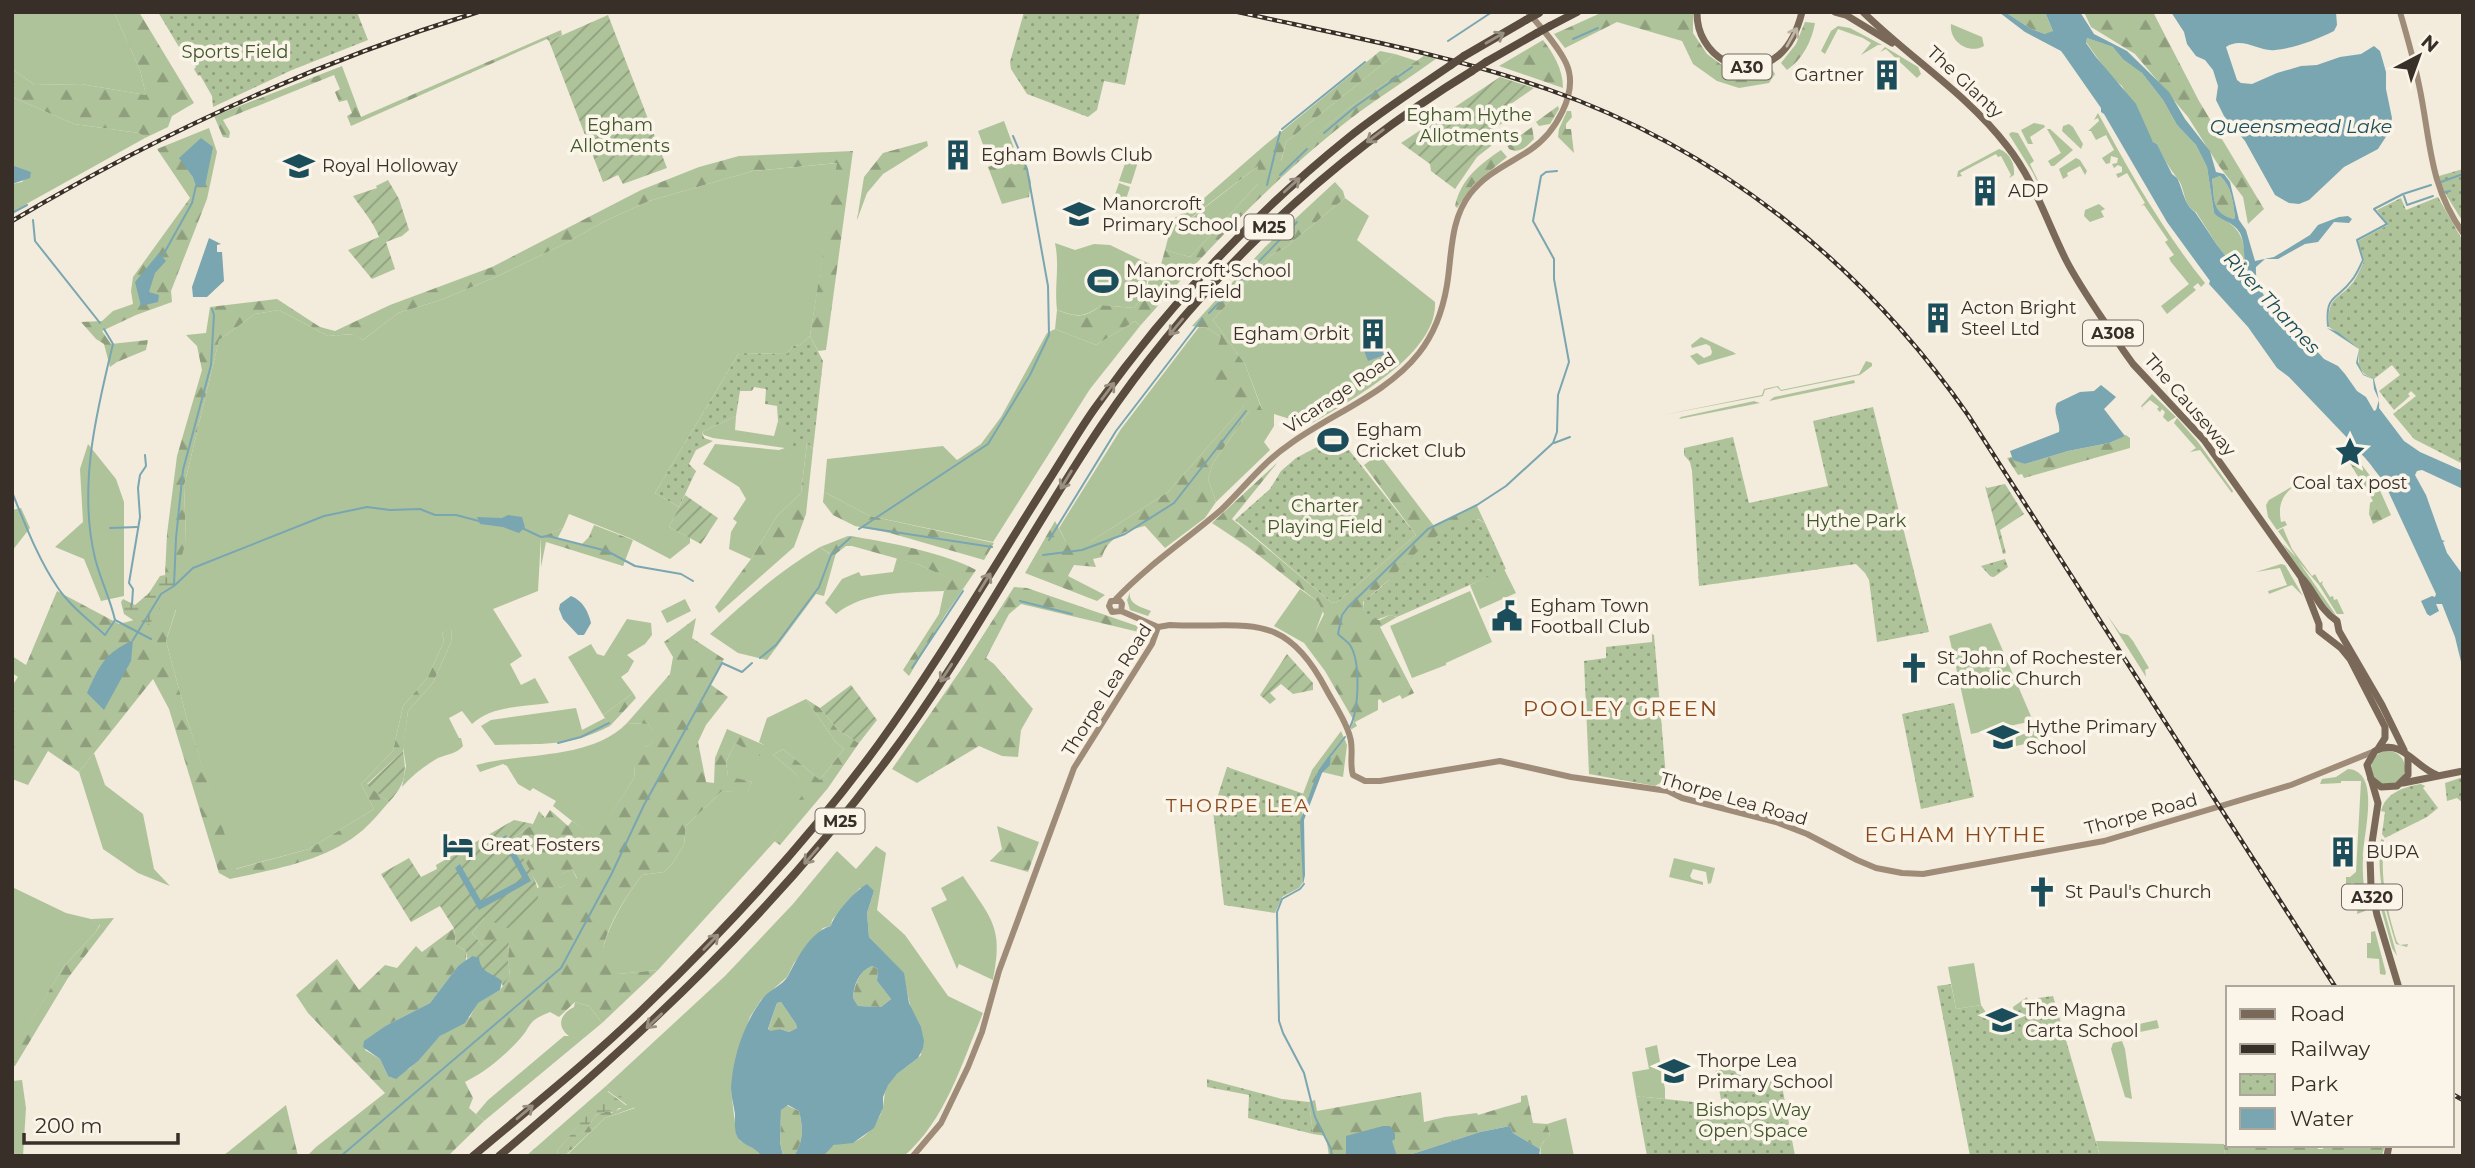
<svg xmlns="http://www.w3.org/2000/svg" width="2475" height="1168" viewBox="0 0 2475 1168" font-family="Montserrat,sans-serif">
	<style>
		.grass { fill: #afc39b }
		.forest { fill: url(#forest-firs); fill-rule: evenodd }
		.wetland { fill: url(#wetland-marsh) }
		.park { fill: url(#park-dots) }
		.garden { fill: url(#garden-furrows) }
		.water { fill: #79a6b1; fill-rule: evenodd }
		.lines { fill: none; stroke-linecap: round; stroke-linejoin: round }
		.stream { stroke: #79a6b1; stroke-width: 2 }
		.secondary { stroke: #9f8c78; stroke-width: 6 }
		.primary { stroke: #7a6958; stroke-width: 7 }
		.highway { stroke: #594b3e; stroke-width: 8 }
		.rail-casing { stroke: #382f28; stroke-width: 4.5 }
		.rail { stroke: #faf5e8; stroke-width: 2; stroke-dasharray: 5; stroke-linecap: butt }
		.highway-bridge { stroke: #594b3e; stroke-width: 8 }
		.oneway { stroke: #c0b6a7 }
		.oneway2 { stroke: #998f82 }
		.labels { text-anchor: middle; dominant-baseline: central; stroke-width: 7; stroke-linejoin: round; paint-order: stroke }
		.shield { fill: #faf5e8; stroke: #726a62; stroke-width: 2 }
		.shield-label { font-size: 16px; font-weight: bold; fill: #382f28 }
		.park-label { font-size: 18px; fill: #40572a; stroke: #faf5e8 }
		.poi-label { font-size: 18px; fill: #382f28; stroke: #faf5e8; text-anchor: start }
		.street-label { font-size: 18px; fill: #382f28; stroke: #faf5e8 }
		.water-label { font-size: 19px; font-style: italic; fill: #1b4d5b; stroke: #faf5e8 }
		.neighbourhood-label { font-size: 19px; letter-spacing: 2px; fill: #8a481d; stroke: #faf5e8 }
		.quarter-label { font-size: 21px; letter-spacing: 2px; fill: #8a481d; stroke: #faf5e8 }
	</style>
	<defs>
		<pattern id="forest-firs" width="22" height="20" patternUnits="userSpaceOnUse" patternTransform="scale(1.75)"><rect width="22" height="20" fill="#afc39b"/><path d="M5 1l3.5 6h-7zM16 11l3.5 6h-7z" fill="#8f9f7e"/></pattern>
		<pattern id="wetland-marsh" width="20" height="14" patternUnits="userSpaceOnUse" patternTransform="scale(1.75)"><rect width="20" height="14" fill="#afc39b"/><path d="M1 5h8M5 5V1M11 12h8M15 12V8" fill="none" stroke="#8f9f7e"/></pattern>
		<pattern id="park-dots" width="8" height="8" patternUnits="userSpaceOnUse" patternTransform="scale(1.75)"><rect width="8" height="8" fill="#afc39b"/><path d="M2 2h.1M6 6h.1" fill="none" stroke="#8f9f7e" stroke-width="1.8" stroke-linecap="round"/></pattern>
		<pattern id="garden-furrows" width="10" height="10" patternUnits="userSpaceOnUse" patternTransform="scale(1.75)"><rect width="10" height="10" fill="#afc39b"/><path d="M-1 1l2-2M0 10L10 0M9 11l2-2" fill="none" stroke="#8f9f7e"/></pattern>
	</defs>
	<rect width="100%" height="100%" fill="#f3ebdb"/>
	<!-- grass -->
	<g class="grass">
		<polygon points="12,12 114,12 140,70 146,95 81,84 35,85 12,69"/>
		<path d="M1951,24l31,13 2,9c-16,9 -35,-5 -33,-22z"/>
		<polygon points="1838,26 1850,28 1882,45 1878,45 1861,55 1871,43 1863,38 1838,29 1825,54 1821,51 1831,31"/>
		<path d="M2087,38l26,9 29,26 21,27 14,25 19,20 11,22 7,46c24,14 31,21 31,50 0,6 4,11 4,16h-5l-27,-34 -21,-33c-14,-7 -10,-24 -19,-34 -8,-10 -14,-21 -20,-34l-4,-2 -31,-56 -11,-9 -25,-35z"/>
		<polygon points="1885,47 1918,67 1921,74 1917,78 1886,49 1880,52"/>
		<polygon points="1395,54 1417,61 1349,108 1281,162 1286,142"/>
		<polygon points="12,97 74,124 139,133 145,138 12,212 12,184 22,182 30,172 12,165"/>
		<path d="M2098,113c32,60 65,118 107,170l-4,4 -3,-4 -5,4 3,3 -29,24 -6,-8 28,-22 -18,-22 -2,-4 5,-3 -9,-13 3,-2 -24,-35 -3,1 4,-3 -18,-30 -9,5 -2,-4 6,-2v-5l-4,-2 -4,3 -2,-4 5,-1 1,-5 -7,-2 -1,7 -4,1 -4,-6 12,-8 -8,-15 -10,5 -5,-9h-3l11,-10 -1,-3 -4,2z"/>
		<polygon points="1004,121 1014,148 988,158 978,131"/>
		<polygon points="2034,123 2044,125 2045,127 2030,137 2033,144 2028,144 2021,130"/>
		<polygon points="2069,124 2073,127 2083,144 2081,149 2062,131 2063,126"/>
		<polygon points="2047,129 2050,129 2073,150 2054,166 2051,166 2048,161 2061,153"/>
		<polygon points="2012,132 2018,133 2034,161 2030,164 2045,195 2044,196 2033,173 2010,136 2009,134"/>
		<path d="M1999,149c11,4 16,15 15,26l-5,3 2,-3 -10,-19 -3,1 -2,-3 -36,19 2,3 -5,1 1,-6z"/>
		<polygon points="1127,158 1138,162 1131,184 1119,181"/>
		<polygon points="2076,158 2080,160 2087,171 2085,175 2080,166 2067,173 2068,176 2063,179 2059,169"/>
		<path d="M838,163l-28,173 -10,9 -7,1 -6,8 -48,-1 -84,140 24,14 -10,20 21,11v5l-20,16 -38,-20 -63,-25 -6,14 -22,9 -3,54 -45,18 29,47 -12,8 11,21 14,-7 14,25c-25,4 -57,2 -77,21l-10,-13 -13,7 10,20h2l2,8c-7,8 -15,8 -25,12 -14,8 -25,17 -36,29l4,-21 -3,-19 5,-36 25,-28 18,-41 1,-13 -10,4 2,8 -16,36 -25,29 -10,45 -32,33 13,25 -65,40 -74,20 -48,-150 -21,-78 10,-31 -35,8 45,-77 -2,-55 35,-146 36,-26 24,-4 49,26 26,-2 9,6 35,-27 43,-13 57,-24 68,-33 39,-22 44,-20 104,-30z"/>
		<polygon points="1258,166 1258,184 1190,257 1165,250 1173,219 1180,227"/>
		<polygon points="1119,183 1130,187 1123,209 1111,206"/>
		<path d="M1345,198l24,18 -12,24 78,62c3,53 -87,100 -126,123l-35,-11v12l-10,16 6,8 -54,52 -8,-23 5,-16 37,-53 12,-1 -17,-45 -32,-44 58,-65 14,-7z"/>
		<polygon points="2099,204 2105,209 2101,211 2104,217 2090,222 2084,216 2085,210"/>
		<path d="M1055,243l20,7 19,-6 16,1 29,14 1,6 9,6 -5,25 -10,12 -33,-3c-16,13 -25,12 -44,5 -3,-24 3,-43 -2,-67z"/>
		<polygon points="1135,321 1140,326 1090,389 993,542 870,516 824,492 827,459 943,446 957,460 981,444 1001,417 1047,333 1055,329 1096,345"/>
		<polygon points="1199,327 1207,328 1221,337 1245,405 1168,492 1090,542 1066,542 1059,528 1121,429"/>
		<polygon points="1701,337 1733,352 1736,354 1698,365 1690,356 1697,353 1704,358 1711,355 1712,352 1710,346 1706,344 1692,348 1691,345"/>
		<polygon points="1866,361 1872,363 1872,366 1860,375 1781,391 1777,387 1765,390 1763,396 1663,415 1762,395 1764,389 1778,386 1781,390 1859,374"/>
		<polygon points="1854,380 1855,383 1769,401 1774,397"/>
		<polygon points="2152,394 2176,417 2168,422 2163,417 2165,412 2162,409 2160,412 2157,409 2159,407 2150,400 2142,407 2145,412 2141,406"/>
		<polygon points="1754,401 1760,403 1679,419 1681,417"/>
		<polygon points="736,416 735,430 774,436 778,421 807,443 801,493 777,516 751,559 729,549 731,532 737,522 733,519 746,499 739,487 703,464 715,444 779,450 785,448 713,438 704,435 702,432"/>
		<polygon points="2177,418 2198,442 2233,491 2232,493 2200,450 2190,452 2196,448 2174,423"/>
		<polygon points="88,444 116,479 124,502 124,596 101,601 84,559 55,547 83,522 80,469"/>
		<path d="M2293,486l3,5 -3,-4c-12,9 -15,20 -12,35l4,-1 2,4 -10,5 -9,-13 -2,-12 3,-5z"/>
		<polygon points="21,508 30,528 12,551 12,510"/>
		<polygon points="2283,528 2292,549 2312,576 2315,574 2320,583 2323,581 2322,584 2330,597 2333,596 2334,600 2337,599 2344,614 2337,614 2319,585 2299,562 2336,615 2325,608 2282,543 2296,557 2278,531"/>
		<path d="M820,547l11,8 5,-2 -12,43 -8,-2 -49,66 -29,-7 -28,-19c35,-32 69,-63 110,-87z"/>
		<path d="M897,558l23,7 33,15 -9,11c-37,2 -78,-1 -108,23l-11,-11 17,-24 17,-7 2,4 32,-4z"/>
		<polygon points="2281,564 2285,565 2303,596 2292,585 2269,594 2268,591 2287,585 2280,568 2256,572"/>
		<polygon points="1504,569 1516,593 1480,609 1470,585"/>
		<polygon points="1300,589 1318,602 1323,611 1313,638 1304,643 1274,626"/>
		<polygon points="1470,591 1492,642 1446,663 1446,665 1412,678 1390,626"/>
		<path d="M1130,592c-2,12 11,15 21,19l-3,5 -18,-6 -3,-10z"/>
		<polygon points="685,599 691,611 667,623 661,611"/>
		<polygon points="2107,615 2120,633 2128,635 2133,641 2149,668 2145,670 2146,677"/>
		<polygon points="627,619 651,623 652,635 645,644 627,655 634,661 628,672 621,677 633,693 603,715 568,657 591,644 597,654 604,656"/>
		<polygon points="1991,623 2033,721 1971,734 1949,636"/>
		<path d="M806,699l29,42 9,8 -24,31 -37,-31 -10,6 21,17 13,18 -35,48 3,3 -117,129 -40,4 -15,-26c8,-28 22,-50 39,-73l22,-3 8,-8 12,-19 2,-19 36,-35 25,1 5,-10 -24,-5 -2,-15 9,-19 29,2 -5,-3 8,-24z"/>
		<path d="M576,708l6,22 23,-12 5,8c-43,22 -68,17 -115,19l-14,-19 10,-6z"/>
		<path d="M627,723l21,1 11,14 -14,9 -10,18 -1,13 -37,59 -25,-16 -19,-15 3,-5 -23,-13 -3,3 -12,-7 -11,-18 -4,-2 -23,8 -4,-7c49,-13 115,-5 151,-42z"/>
		<polygon points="2037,730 2039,741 2016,746 2014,735"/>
		<circle cx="2388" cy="768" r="17"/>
		<polygon points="94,753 105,785 143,814 154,869 170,886 138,873 103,849 79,772"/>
		<path d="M2348,769c34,2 15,67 15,88 -1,16 1,33 4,49l-2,5 -8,3 3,-28 -7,-3 -7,1v-7h4l6,-5 5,-91h-20v2l-21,1 2,-5 14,-2z"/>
		<path d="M2381,839l3,1c-4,37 2,67 13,102l3,3 8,-1 -1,3 -11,-3c-11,-36 -20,-68 -15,-105z"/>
		<path d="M876,846l10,7 -9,57 28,25 43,61 35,17c-21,49 -37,107 -79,143h-84c6,-3 8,-6 13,-10 6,-4 15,-2 21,-4 13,-5 24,-19 28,-32 3,-8 1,-17 6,-26 8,-12 23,-19 33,-29l-18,-82 -34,-36 -2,-24 7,-22 -14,-3 -28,32 -1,6 -8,2 -29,35 -7,14 -26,23 -11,17 -9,24 -10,49 5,42 4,9 16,8 5,7h-195l39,-38 30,-10 -29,-22 119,-110 68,-72 44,-53 19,18z"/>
		<polygon points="1674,858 1715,868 1711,883 1708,884 1706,872 1693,869 1690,876 1692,879 1703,882 1703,885 1669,877"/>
		<polygon points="572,869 577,879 560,888 554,878"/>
		<path d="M963,876c28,43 41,50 30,104l-34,-16 -2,5 -26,-61 16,-8 -6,-12z"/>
		<polygon points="12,887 66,913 91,919 100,924 95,933 64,966 16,1047 12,1046"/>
		<polygon points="2375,887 2378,887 2397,956 2392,948"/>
		<polygon points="2375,931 2386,973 2385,975 2380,974 2379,959 2367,958 2367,943 2371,943 2371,932"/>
		<polygon points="1974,963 1981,1005 1956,1009 1948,967"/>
		<path d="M575,1002l14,4 13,17 -118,98 -8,-7 12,-14 76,-64h5c-13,-10 -9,-22 5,-29z"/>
		<polygon points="2157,1020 2159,1028 2116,1037 2111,1036 2108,1031"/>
		<polygon points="2122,1041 2125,1049 2132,1099 2125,1097 2111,1049 2113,1043"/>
		<polygon points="1657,1045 1665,1089 1665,1099 1636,1096 1632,1072 1649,1069 1645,1048"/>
		<polygon points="22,1080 26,1108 23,1156 12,1156 12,1081"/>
		<path d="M1566,1118l8,38h-33c-2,-10 2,-15 9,-21l-3,-11z"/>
		<polygon points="2096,1141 2224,1144 2225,1156 2100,1156"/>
	</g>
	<!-- forest -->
	<g class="forest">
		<polygon points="114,12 139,12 194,103 172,116 168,127 145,138 139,133 74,124 12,97 12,69 35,85 81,84 146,95 140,70"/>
		<polygon points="1603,12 1693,12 1693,33 1707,54 1722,65 1743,70 1772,69 1775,74 1769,83 1739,88 1717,81 1693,64 1682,41 1617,22 1565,48 1554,34"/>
		<polygon points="2005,12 2045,12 2053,31 2051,34 2045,34 2031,29"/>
		<polygon points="2084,12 2153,12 2199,101 2264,209 2248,224 2243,197 2219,166 2188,117 2135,54 2091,27"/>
		<path d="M1805,22l10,1c-3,18 -13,37 -28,47l-6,-7 15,-19z"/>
		<polygon points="561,30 562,35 549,41 547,39 351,126 347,116 352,113 347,100 339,102 335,92 340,89 334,75 223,120 230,132 229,138 223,137 214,116 342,66 361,117"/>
		<path d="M1543,40c10,13 20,29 20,48l-64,-22z"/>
		<path d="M1380,51l15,3 -109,88 -5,19 68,-53 76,-53 12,3c-26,19 -53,36 -79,55 -81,61 -151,137 -218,213l-5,-5 -39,24 -41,-16 2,-19c19,7 28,9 44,-5l33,3c10,-11 16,-22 15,-37l-9,-6 -1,-6 21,9 5,-18 25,7 68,-73v-18l-79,61 -6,-8 22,-13 70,-61z"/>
		<polygon points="1558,106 1559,109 1550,124 1539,126 1536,122"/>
		<polygon points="1567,111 1571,111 1572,117 1566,124 1566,129 1571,129 1574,153 1558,137 1559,129"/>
		<path d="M1532,127l2,12c-8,8 -14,15 -25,10l-2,-4z"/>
		<polygon points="209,128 217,152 207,199 171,291 172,302 136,315 102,331 111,344 148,340 146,350 117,362 110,367 104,344 96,339 81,322 102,321 113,311 133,304 131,291 133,277 190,198 157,149"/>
		<polygon points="927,141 928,146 883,174 867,193 857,220 864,177 883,153"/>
		<path d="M1501,150l6,7 -34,28 -16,23 -2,-2c6,-27 24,-41 46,-56z"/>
		<polygon points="853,151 826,350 818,351 810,336 837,163 753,171 649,201 605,221 566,243 498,276 441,300 398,313 363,340 353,334 328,336 279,310 255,314 219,340 184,486 186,541 179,566 178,586 172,578 165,575 167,534 177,456 202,370 197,346 186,335 206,333 210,307 277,299 320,327 335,331 390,305 492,267 641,190 699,167 739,156"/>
		<polygon points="1023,154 1031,182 1029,197 1002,204 988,167"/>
		<path d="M2220,176c12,11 13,26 15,41l-1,2c-23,-6 -19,-20 -22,-40z"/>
		<path d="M1335,182l8,9 2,7 -60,50 -14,7 -58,65 32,44 17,46h-12l-37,53 -5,16 8,23 -11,16 -40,30 -20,-22c-18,4 -37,11 -43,31l-9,2 3,8 -22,-2 -6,11 37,19 -8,6 -72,-28 30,-52 11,21h24l78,-50 76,-86c-18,-2 -28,-14 -36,-31l13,-38 -14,-9 -15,-2 73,-79z"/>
		<polygon points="2126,435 2130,438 2130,448 2024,478 2022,474 2018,475 2007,458 2012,457 2025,464 2068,451 2109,443"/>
		<polygon points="807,443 813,449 806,514 794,547 719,613 715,607 751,559 777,516 801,493"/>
		<polygon points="2346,450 2351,451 2378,486 2391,515 2373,524 2369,514 2370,503 2373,501 2346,457 2342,459 2340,456"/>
		<path d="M1379,454l55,72 43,-20 8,17 -7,-4c-37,10 -54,28 -81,54 -11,10 -23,19 -34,29v7l10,10 7,1 10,-5 7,2 -17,10 34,66 -12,6 -2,-4 -17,8 -3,-4 -2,1v10l-23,12 2,4 -7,4 4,-9 -29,-50 -21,-28c11,-7 14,-17 20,-29l-6,-12 -70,-55 -36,-24 65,-60 -45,56 99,83 5,1 80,-68 -52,-70z"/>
		<polygon points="824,492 870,516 994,543 984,560 890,533 855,526 833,515 823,502"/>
		<polygon points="594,525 633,540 623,566 546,542 541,567 541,537 563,528 557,539 581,545 589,537"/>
		<path d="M848,536c33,4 100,18 128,34l-32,47 -35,59 -6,-6 36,-56 5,-23 8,-11 -32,-15 -68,-19h-6l-13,10 -13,-9z"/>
		<polygon points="1014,587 1027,588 1140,627 1143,633 1021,604 1009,614 986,658 994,664 1033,709 1021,730 1018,757 1002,756 979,746 917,783 892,769 960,671"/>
		<path d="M57,591l62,33 57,-15 -10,32 21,78 49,150 73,-20 65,-40 -13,-25 32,-33 10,-45 25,-29 16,-36 -2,-8 10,-5 -1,14 -18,41 -25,28 -5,40 -36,33 22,18c-8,9 -17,20 -26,28 -36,31 -88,39 -133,49l-11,-6 -50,-164 -16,-30 -74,93 -31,-21 -20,34 -16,-6v-93l6,-9 -6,-4v-17l14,9z"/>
		<path d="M696,618l-4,20 32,21 -14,25 18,13 -22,28 -8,17 8,40 8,1 1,-25 12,-29 37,16 -4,11 -25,-13 -9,19 2,14 24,6 -5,11 -25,-2 -36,35 -2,19 -12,19 -8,8 -22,3c-17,23 -32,45 -39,73l11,7 4,19 40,-4 -56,53 -13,-17 -14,-4 -16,15 -9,-5c-25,10 -16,12 -32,29 -16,17 -32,30 -53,41l8,16 -4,10 15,13 -36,35h-141l9,-9 69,-54 -77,-80 -12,-18 41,-36 22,31 26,-25 12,3 19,-22 6,6 32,-24 2,17 10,6v11l-8,4 -28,37 -43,22 -22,25 15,9 8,17 21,-7 31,-33 30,-19 7,-14 23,-13 10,-14 -2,-18 1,-17 -26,5 -11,-13 12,-15 55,-31 -27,-48 21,-15 6,-13 6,7 5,-8 18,16 4,-5 25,15 37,-58 1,-13 -4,-15 14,-3 13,-9 -10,-14 -21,-1 43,-49 3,-17 -9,-15zM572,869l5,9 -17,10 -5,-10z"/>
		<polygon points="633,693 636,698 610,726 603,715"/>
		<polygon points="806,699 820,708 838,730 859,743 828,788 780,845 771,839 806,790 794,772 773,755 783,749 820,780 844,749 835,741"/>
		<polygon points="1341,731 1347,745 1343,777 1318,771 1310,796 1303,794 1312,770"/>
		<polygon points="997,826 1039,842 1028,872 990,861 1002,849"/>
		<polygon points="114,918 68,978 15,1066 12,1067 12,1046 16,1046 64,966 95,933 100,925 91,919"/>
		<path d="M872,966l6,3 -1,12 14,18 -10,8 -23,-1 -5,-8c2,-14 6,-27 19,-32z"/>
		<polygon points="781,1002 796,1024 797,1028 789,1032 780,1029 770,1032 768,1030 777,1003"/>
		<polygon points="606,1086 636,1107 605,1118 565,1156 575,1137 584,1132 596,1115 608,1111 612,1113 627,1105 608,1091 557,1151 559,1156 526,1156"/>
		<polygon points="1421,1092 1424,1122 1445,1117 1477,1113 1478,1115 1521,1102 1521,1096 1527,1095 1533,1123 1547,1124 1550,1135 1543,1142 1540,1149 1513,1133 1510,1126 1480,1132 1406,1156 1397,1156 1391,1141 1347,1145 1346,1156 1329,1156 1326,1136 1313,1134 1309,1102 1315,1100 1317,1111"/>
		<polygon points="286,1105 298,1156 222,1156 228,1152"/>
		<path d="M786,1105l13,6c4,16 5,30 -5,45h-11l-3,-15 1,-31z"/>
		<polygon points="2224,1145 2317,1145 2318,1149 2323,1149 2324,1145 2385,1145 2382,1156 2225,1156"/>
	</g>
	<!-- wetland -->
	<g class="wetland">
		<polygon points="165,575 172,578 178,586 165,599 154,619 145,627 142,634 134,630 133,620 124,614 121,602 123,599 135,605 149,593 160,576"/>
		<polygon points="607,1091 627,1106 626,1108 619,1108 614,1113 608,1111 596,1115 584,1132 575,1138 565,1156 559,1156 557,1151"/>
	</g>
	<!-- park -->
	<g class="park">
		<polygon points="158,12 357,12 368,40 292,70 213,107 212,96 200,75 198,76 194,69 196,67 182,45 179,47"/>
		<polygon points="1024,12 1140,12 1125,85 1104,81 1097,110 1088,117 1027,94 1011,69 1010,62"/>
		<polygon points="2463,169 2463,222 2440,185 2439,176"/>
		<path d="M2438,197l25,44v223l-49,-25 -21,-25 23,-18 -5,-5 -3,3 2,2 -16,14 -15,-19 21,-16 -8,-10 -18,14c-18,-8 -15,-13 -15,-30l-30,-22c-2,-33 9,-25 25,-46 4,-6 7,-14 10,-20l-6,-20 30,-16 -11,-15 24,-12 5,12z"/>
		<polygon points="810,336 823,361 813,449 807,443 787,448 791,432 778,421 777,406 765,404 766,389 754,387 752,391 740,391 736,416 702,432 704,438 713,441 696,450 689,464 696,471 679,507 655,493 739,353 787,354 793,346 800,345"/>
		<polygon points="1873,407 1929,632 1877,642 1869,580 1865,573 1856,564 1699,586 1692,471 1690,462 1684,455 1684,448 1733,437 1749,503 1828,486 1813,421"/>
		<polygon points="1317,447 1338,455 1349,450 1416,535 1336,603 1331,602 1235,520 1270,489 1281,471 1296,458"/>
		<path d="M1473,517l12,6 21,46 -109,48 -7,-2 -14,5 -6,-2 -7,-9 1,-9c24,-15 40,-38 62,-56 13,-11 31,-20 47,-27z"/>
		<polygon points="2005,559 2008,567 1994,577 1990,576 1981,566"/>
		<polygon points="1652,634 1654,635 1666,777 1662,782 1655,786 1589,774 1584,661 1606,658 1606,647 1652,642"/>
		<polygon points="1954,703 1974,797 1921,809 1902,714"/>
		<polygon points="1227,767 1310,796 1302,812 1303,882 1299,888 1282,897 1275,913 1224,905 1213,811"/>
		<polygon points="2463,777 2463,803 2457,798 2447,801 2445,783"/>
		<path d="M2421,784l4,2 -2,2 15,20 -11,9 -42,21 -3,-4 3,-22 -4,-1c5,-18 22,-24 40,-27z"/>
		<polygon points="1951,984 1956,1009 1981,1005 1987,1014 2011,1010 2011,1013 2014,1013 2013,1007 2027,997 2029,1003 2038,1001 2038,998 2053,996 2100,1156 1970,1156 1937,986"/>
		<polygon points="1713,1056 1743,1077 1748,1079 1754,1077 1756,1082 1780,1075 1795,1156 1647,1156 1636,1096 1722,1105"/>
		<polygon points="1207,1079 1282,1099 1309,1102 1313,1134 1248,1118 1249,1095 1207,1087"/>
	</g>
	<!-- garden -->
	<g class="garden">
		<polygon points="608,15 667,168 623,184 618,175 603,182 549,41"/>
		<polygon points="1500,77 1534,88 1498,113 1504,122 1493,129 1500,139 1477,157 1455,189 1431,171 1430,164 1401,143"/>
		<path d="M388,180l11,19 10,31 -7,6 -16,6 9,27 -23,10 -24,-29 31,-13c-6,-16 -16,-26 -26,-41l24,-8 -1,-2z"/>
		<polygon points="2005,484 2024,514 2000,530 2006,553 2003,554 1985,486 1987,488"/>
		<polygon points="685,495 718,518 701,544 669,527"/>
		<polygon points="1287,654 1313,683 1313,690 1293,694 1281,684 1270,693 1276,699 1270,704 1260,695"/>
		<polygon points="851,685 877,720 859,743 838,730 820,708"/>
		<path d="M403,751c4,24 2,33 -14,51l-22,-17z"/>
		<path d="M514,820l19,4 -21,15c20,36 48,64 -2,90l-26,-11 -12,15 11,13 11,-7 15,2 -1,17 2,18 -7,10c-4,-10 -11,-8 -19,-15 -4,-4 -8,-10 -12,-15l-5,3 -1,-8 -10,-6 -2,-17 -14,-22 -29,16 -30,-48 28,-16 12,19 16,-8 -1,-4z"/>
	</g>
	<!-- water -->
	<g class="water">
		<path d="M2005,12l26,17 14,5 8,-3 -8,-19h35l14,22 33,17 42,41 16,27 25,32 6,21 8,2 6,8 9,38 7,10 9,31 19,-4 36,-22 8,-10 21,-8 9,-1 4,3 -3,4 -15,-1 -16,20 -13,2 -27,15h-13l-9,8c-2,25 20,43 37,61l5,-4 2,2 -3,3 27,30 14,7 7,8 12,17 9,6 8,14 2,-1 3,-10 -5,-11 -1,-10 -10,-4 -7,-12 3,-14 -32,-21 11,4 21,17 -1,13 5,12 11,5c2,10 6,19 5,29l25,33 16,11 43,19v18l-41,-19 -5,1 -2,4 11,20 16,45 3,1 -2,1 4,11 16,22v95l-8,-33 -13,-33h-6l3,7 -9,5 -3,-2 -6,-13 11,-5 3,1 1,-3 -53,-114c-9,-9 -19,-28 -30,-31l1,-4 -65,-68 -12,-9 -29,-41 -39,-43 1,-3 -43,-59 -63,-108 -3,-2v-4l-37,-53 -3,-4 -36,-19 -25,-19zM2087,38l26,9 10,12 19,14 21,27 14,25 19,20 11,22 7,46c7,8 19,8 26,20 7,14 1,30 10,42l-1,4h-5l-27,-34 -22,-33c-11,-7 -12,-23 -18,-34l-5,-4 -15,-30 -4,-2 -17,-38 -40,-47 -10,-14zM2220,176c12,11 13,26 15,41l-1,2c-23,-6 -19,-20 -22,-40z"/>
		<path d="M2171,12h165l1,13 -3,6c-18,9 -39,17 -59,19 -17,2 -32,-14 -49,-3l11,33 4,3 11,1 25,-11 24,-7 16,-1 23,-8 21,-3 13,-8 6,5 6,21v17l6,29 -3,14 -11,17 -34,18 -35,33 -10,4 -10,-1 -14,-8 -30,-54 -21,-25 -8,-16 2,-14 -5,-16 -8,-10 -9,-4 -9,-12 -3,-12z"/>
		<polygon points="201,138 213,147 205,186 196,186 193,177 179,158"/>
		<polygon points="12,165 31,172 30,178 12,184"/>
		<polygon points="209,238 221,244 217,245 217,252 222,252 224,281 207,297 193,297 192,287"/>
		<polygon points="159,253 166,261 155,273 149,292 159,295 158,302 141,306 135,282"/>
		<polygon points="1382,341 1387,354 1368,361 1363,348"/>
		<path d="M2101,385l15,12 -12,12 21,27 -16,7 -41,8 -43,13 -12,-4 -3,-9 49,-19c2,-10 -7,-19 -2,-29l23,-11 14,-1z"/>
		<polygon points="508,515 522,517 525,527 519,533 503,527 480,524 477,517 502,518"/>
		<path d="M571,596c12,5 17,15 20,27l-7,12h-6l-15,-16 -4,-10 1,-5z"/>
		<path d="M133,640l-2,21 -27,49 -17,-17c12,-27 18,-40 46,-53z"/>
		<polygon points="1331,753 1330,765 1322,773 1304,820 1305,875 1303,885 1300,821 1318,771"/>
		<polygon points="506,835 531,881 479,910 455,868 460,864 481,901 523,879 501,838"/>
		<path d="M867,884l7,7 -7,22 2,24 35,36 5,30 12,24 3,14 -1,7 -5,10 -21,16 -9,11 -5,12v11l-9,20 -21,15 -19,2 -10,10 -30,1c10,-15 9,-29 5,-45l-11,-6 -7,5 -1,32 3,14h-22c-6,-11 -20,-10 -24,-20 -3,-6 -2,-15 -2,-22 -1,-8 -4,-18 -4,-26 2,-32 13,-65 32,-90 7,-9 19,-12 25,-22 10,-19 22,-44 43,-50 2,-11 26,-37 36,-42zM872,966l6,3 -1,12 14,18 -10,8 -23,-1 -5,-8c1,-14 6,-27 19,-32zM781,1002l15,22 1,4 -8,4 -9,-3 -10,2 -2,-2 9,-26z"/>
		<path d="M472,956l7,2c2,16 13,14 23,23l-2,9 -22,13 -13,20 -25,13 -22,25 -22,18 -8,-3 -8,-17 -17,-12 1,-6 23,-16 43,-22 28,-37z"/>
		<polygon points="1383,1126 1390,1126 1395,1134 1395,1139 1392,1141 1397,1156 1346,1156 1346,1136"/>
		<polygon points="1510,1126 1513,1133 1540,1149 1539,1156 1406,1156 1480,1132"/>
	</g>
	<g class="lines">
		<!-- stream -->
		<g class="stream">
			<polyline points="1573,39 1598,28"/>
			<polyline points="1448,41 1492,12"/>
			<polyline points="1282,129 1365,62"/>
			<polyline points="1324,133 1356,106 1412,67"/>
			<polyline points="1280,175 1307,149"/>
			<polyline points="2441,182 2463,174"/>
			<polyline points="1267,185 1280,132"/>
			<polyline points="2445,192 2450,191"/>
			<polyline points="2404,196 2407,205 2433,196"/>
			<polyline points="12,213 27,205"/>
			<polyline points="33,220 35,241 100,323"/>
			<polyline points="162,257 192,203 196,186"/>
			<polyline points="1209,313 1297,222"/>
			<path d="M2328,326c-3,-33 9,-25 24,-46 5,-6 8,-14 11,-20l-6,-20 30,-16 -13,-15 29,-15 28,-9"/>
			<path d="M104,329l9,15c-17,69 -35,144 -18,214 5,21 15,40 20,62"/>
			<polyline points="1554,443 1570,437"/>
			<path d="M12,492c13,32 26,67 46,96 12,18 31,32 47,47l10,-15 36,19"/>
			<polyline points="862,527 992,547"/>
			<polyline points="110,528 137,527"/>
			<polyline points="522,528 541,537 548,536 607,551 635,566 681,574 693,581"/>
			<polyline points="859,529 988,444 1030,375 1049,335 1048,286 1027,169 1013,136"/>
			<polyline points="1049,540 1116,431 1202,319"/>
			<polyline points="1043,555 1082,550 1125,534 1174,503 1246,411"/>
			<polyline points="174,585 176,538 183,470 211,365 214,315 212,309"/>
			<polyline points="1020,601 1072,614"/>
			<polyline points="132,604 133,589 129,583 140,517 138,488 140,475 146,466 145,455"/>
			<polyline points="133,640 161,594 174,586 193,568 324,516 367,507 390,510 420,509 435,515 456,515 479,521"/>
			<polyline points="760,658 776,645 819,587 831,555 850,538"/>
			<polyline points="912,668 963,591"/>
			<path d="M1350,727c9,-18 11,-65 0,-82 -3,-4 -8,-7 -12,-11l4,-19 6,-8 80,-78 49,-24 29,-19 47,-43 4,-11 1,-37 11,-33 -15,-83v-20l-21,-38 8,-45 5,-4 11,-1"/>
			<polyline points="558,743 581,737 609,723"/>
			<polyline points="1331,755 1345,737"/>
			<polyline points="1304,884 1300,889 1282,899 1277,912 1279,1021 1283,1033 1304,1073 1315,1117 1331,1149 1332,1156"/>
			<polyline points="341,1156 561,968 611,875 644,805 722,663 742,672 752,663"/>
		</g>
		<!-- secondary -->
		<g class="secondary">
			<path d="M2400,12c7,24 14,48 19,73 12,56 9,98 44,148"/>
			<path d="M1116,599c32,-34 70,-59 105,-89 23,-22 42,-48 69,-66 41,-30 97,-50 129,-91 15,-19 24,-44 28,-68 5,-31 3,-65 23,-91 16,-21 39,-30 60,-44 24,-16 50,-57 36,-87 -9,-19 -25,-35 -38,-51"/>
			<polyline points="1121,611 1122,604 1120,601 1111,601 1109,606 1112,612 1121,611 1158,627"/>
			<path d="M1158,627l12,-2c77,4 114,-17 156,64 8,15 20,32 24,48 4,12 -1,26 3,38l12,6h15l120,-20 71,16 97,14 14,7 94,24 31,12 50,26 19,8 26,5 21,1 181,-33 187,-56 84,-34"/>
			<polyline points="913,1156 941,1123 968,1067 982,1032 999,971 1074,768 1152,644 1158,627"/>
		</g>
		<!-- primary -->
		<g class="primary">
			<path d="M1697,12c-1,43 47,73 82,43 13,-11 19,-27 23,-43"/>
			<polyline points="1835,12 1846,15 1892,43"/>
			<path d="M1863,12c47,46 104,82 144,134 27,34 40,76 59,114 16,31 38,60 57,90l10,14 71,76 97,137c15,16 17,31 36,44l2,10 43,74 22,45"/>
			<polyline points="2302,580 2319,624 2319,631 2341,648 2350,659 2385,727 2385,738 2378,749"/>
			<polyline points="2371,779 2381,787 2397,786 2408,775 2408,756"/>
			<polyline points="2403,783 2463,771"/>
			<path d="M2399,988l-22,-73 -6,-28 -1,-31 8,-53 -11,-38 8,-14c26,-14 40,16 62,24"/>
			<polyline points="2387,1156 2389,1145"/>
		</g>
		<!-- highway -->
		<g class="highway">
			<polyline points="1550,26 1577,12"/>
			<polyline points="1464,56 1526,20"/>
			<polyline points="1486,62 1537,33"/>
			<path d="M473,1156c58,-49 119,-97 174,-151 83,-80 163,-167 231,-260 61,-84 113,-174 169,-262 16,-25 31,-51 48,-75 72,-101 156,-192 253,-270 32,-26 68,-49 103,-73"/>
			<path d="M499,1156c144,-121 274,-243 387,-395 80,-106 141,-225 215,-335 97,-144 224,-265 371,-355"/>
		</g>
		<!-- rail casing -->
		<g class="rail-casing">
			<g id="rail">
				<path d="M1238,12c103,23 209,42 309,77 173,60 317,177 421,326l368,573"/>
				<path d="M12,221c148,-88 302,-158 466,-209"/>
				<polyline points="2452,1094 2463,1100"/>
			</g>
		</g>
		<!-- rail -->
		<use href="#rail" class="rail"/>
		<!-- highway-bridge -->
		<g class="highway-bridge">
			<polyline points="1526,20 1539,13"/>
			<polyline points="1537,33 1550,26"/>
			<polyline points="1451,65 1464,56"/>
			<polyline points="1472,71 1486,62"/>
		</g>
	</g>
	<!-- one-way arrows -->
	<defs><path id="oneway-shaft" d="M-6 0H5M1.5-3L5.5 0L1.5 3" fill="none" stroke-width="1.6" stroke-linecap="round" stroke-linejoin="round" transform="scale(1.75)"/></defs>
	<use class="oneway" href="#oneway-shaft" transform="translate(1792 37) rotate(-61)"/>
	<g class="oneway2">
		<use href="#oneway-shaft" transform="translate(1495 38) rotate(-30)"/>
		<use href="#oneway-shaft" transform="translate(1375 136) rotate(143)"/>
		<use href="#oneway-shaft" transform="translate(1292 185) rotate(-42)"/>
		<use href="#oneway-shaft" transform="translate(1176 327) rotate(130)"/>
		<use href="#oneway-shaft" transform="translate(1108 391) rotate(-53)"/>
		<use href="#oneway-shaft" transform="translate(1066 480) rotate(121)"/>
		<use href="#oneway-shaft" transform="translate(985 582) rotate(-58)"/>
		<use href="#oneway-shaft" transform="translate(946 673) rotate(123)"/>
		<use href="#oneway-shaft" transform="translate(811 856) rotate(131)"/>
		<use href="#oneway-shaft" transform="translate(711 942) rotate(-46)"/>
		<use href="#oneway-shaft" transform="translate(654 1021) rotate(137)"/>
		<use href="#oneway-shaft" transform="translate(525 1112) rotate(-40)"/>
	</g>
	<!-- icons -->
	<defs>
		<g id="building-bare" transform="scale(2.415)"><path d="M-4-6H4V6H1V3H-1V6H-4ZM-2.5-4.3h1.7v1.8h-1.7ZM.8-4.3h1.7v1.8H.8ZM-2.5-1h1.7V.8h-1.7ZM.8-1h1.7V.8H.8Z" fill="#1b4d5b" stroke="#faf5e8" stroke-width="2.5" paint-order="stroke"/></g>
		<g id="university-bare" transform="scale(2.415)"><path d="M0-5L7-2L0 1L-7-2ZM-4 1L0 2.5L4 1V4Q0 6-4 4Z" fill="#1b4d5b" stroke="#faf5e8" stroke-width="2.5" paint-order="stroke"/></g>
		<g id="school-bare" transform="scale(2.415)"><path d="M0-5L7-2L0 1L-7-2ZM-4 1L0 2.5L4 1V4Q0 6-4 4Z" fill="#1b4d5b" stroke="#faf5e8" stroke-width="2.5" paint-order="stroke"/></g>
		<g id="stadium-bare" transform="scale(2.415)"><path d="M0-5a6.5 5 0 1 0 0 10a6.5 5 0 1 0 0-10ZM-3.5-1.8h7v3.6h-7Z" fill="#1b4d5b" stroke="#faf5e8" stroke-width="2.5" paint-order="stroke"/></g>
		<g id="sight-bare" transform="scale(2.415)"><path d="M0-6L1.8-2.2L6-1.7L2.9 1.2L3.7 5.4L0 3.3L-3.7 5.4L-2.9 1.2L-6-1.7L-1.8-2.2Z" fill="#1b4d5b" stroke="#faf5e8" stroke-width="2.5" paint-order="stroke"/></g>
		<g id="civic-bare" transform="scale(2.415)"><path d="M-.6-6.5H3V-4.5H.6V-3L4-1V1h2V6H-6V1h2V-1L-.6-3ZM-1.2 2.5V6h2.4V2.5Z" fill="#1b4d5b" stroke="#faf5e8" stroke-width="2.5" paint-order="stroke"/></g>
		<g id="church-bare" transform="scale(2.415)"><path d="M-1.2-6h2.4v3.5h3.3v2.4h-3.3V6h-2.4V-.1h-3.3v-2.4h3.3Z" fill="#1b4d5b" stroke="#faf5e8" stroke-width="2.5" paint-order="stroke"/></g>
		<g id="hotel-bare" transform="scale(2.415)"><path d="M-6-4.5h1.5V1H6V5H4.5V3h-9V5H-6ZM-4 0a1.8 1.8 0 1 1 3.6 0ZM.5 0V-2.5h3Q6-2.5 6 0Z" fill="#1b4d5b" stroke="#faf5e8" stroke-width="2.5" paint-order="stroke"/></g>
	</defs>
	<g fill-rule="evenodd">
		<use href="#building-bare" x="1887" y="75"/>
		<use href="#building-bare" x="958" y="155"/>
		<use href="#university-bare" x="299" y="166"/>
		<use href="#building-bare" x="1985" y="191"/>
		<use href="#school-bare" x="1079" y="214"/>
		<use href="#stadium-bare" x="1103" y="281"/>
		<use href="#building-bare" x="1938" y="318"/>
		<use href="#building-bare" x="1373" y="334"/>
		<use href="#stadium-bare" x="1333" y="440"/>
		<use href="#sight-bare" x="2350" y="452"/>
		<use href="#civic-bare" x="1507" y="616"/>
		<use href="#church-bare" x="1914" y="668"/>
		<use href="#school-bare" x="2003" y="737"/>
		<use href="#hotel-bare" x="458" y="845"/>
		<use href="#building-bare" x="2343" y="852"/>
		<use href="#church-bare" x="2042" y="892"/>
		<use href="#school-bare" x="2002" y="1020"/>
		<use href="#school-bare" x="1674" y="1071"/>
	</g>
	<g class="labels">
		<!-- shield labels -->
		<g class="shield">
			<rect x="1722.5" y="54.5" width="49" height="25" rx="5"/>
			<rect x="1244.5" y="214.5" width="49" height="25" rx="5"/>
			<rect x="2083" y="320.5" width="60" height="25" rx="5"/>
			<rect x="815.5" y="808.5" width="49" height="25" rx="5"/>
			<rect x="2342" y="884.5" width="60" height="25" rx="5"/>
		</g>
		<g class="shield-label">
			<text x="1747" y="67">A30</text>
			<text x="1269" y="227">M25</text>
			<text x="2113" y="333">A308</text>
			<text x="840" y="821">M25</text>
			<text x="2372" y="897">A320</text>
		</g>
		<!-- park labels -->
		<g class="park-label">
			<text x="235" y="52">Sports Field</text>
			<text x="1469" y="115">Egham Hythe<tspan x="1469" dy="21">Allotments</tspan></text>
			<text x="620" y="125">Egham<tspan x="620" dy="21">Allotments</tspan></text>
			<text x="1325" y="506">Charter<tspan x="1325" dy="21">Playing Field</tspan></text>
			<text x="1856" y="521">Hythe Park</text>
			<text x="1753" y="1110">Bishops Way<tspan x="1753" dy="21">Open Space</tspan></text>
		</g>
		<!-- poi labels -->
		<g class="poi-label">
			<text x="1864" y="75" text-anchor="end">Gartner</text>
			<text x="981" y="155">Egham Bowls Club</text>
			<text x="322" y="166">Royal Holloway</text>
			<text x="2008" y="191">ADP</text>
			<text x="1102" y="204">Manorcroft<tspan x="1102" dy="21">Primary School</tspan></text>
			<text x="1126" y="271">Manorcroft School<tspan x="1126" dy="21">Playing Field</tspan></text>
			<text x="1961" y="308">Acton Bright<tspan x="1961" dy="21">Steel Ltd</tspan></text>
			<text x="1350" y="334" text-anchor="end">Egham Orbit</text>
			<text x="1356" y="430">Egham<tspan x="1356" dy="21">Cricket Club</tspan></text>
			<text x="2350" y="483" text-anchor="middle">Coal tax post</text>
			<text x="1530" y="606">Egham Town<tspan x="1530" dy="21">Football Club</tspan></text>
			<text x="1937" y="658">St John of Rochester<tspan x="1937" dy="21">Catholic Church</tspan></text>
			<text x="2026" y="727">Hythe Primary<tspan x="2026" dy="21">School</tspan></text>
			<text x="481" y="845">Great Fosters</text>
			<text x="2366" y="852">BUPA</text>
			<text x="2065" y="892">St Paul's Church</text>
			<text x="2025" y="1010">The Magna<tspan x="2025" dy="21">Carta School</tspan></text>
			<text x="1697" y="1061">Thorpe Lea<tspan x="1697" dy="21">Primary School</tspan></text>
		</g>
		<!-- street labels -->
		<g class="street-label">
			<text transform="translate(1965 82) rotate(43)">The Glanty</text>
			<text transform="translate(1340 393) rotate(-34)">Vicarage Road</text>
			<text transform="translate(2190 405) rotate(49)">The Causeway</text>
			<text transform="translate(1107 690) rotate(-58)">Thorpe Lea Road</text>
			<text transform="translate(1734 799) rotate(16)">Thorpe Lea Road</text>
			<text transform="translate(2141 814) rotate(-15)">Thorpe Road</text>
		</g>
		<!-- water labels -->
		<g class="water-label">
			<text x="2301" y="126">Queensmead Lake</text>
			<text transform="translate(2272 303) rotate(47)">River Thames</text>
		</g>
		<!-- neighbourhood labels -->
		<g class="neighbourhood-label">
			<text x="1238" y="805">THORPE LEA</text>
		</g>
		<!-- quarter labels -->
		<g class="quarter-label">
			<text x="1621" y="708">POOLEY GREEN</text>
			<text x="1956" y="834">EGHAM HYTHE</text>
		</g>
	</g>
	<!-- border -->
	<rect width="2475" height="1168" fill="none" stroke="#382f28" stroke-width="28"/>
	<!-- legend -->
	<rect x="2226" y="986" width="228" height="161" fill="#faf5e8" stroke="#aca69b" stroke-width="2"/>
	<rect x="2240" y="1009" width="35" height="10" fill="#7a6958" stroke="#aca69b" stroke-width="2"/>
	<text x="2290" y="1021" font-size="21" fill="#382f28">Road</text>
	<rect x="2240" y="1044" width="35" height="10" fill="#382f28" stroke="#aca69b" stroke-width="2"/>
	<text x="2290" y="1056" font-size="21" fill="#382f28">Railway</text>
	<rect x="2240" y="1074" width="35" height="21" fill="url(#park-dots)" stroke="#aca69b" stroke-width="2"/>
	<text x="2290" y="1091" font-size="21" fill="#382f28">Park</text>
	<rect x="2240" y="1108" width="35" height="21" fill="#79a6b1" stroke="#aca69b" stroke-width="2"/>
	<text x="2290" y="1126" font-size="21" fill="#382f28">Water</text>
	<!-- north arrow -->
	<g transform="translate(2419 56) rotate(41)" stroke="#faf5e8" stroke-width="5" paint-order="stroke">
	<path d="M0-5L12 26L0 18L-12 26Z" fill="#382f28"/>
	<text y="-10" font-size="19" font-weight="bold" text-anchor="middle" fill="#382f28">N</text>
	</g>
	<!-- scale -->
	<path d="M24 1133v10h154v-10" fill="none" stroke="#382f28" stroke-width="3.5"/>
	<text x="35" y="1133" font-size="21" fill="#382f28" stroke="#faf5e8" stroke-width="5" paint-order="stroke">200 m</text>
</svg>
